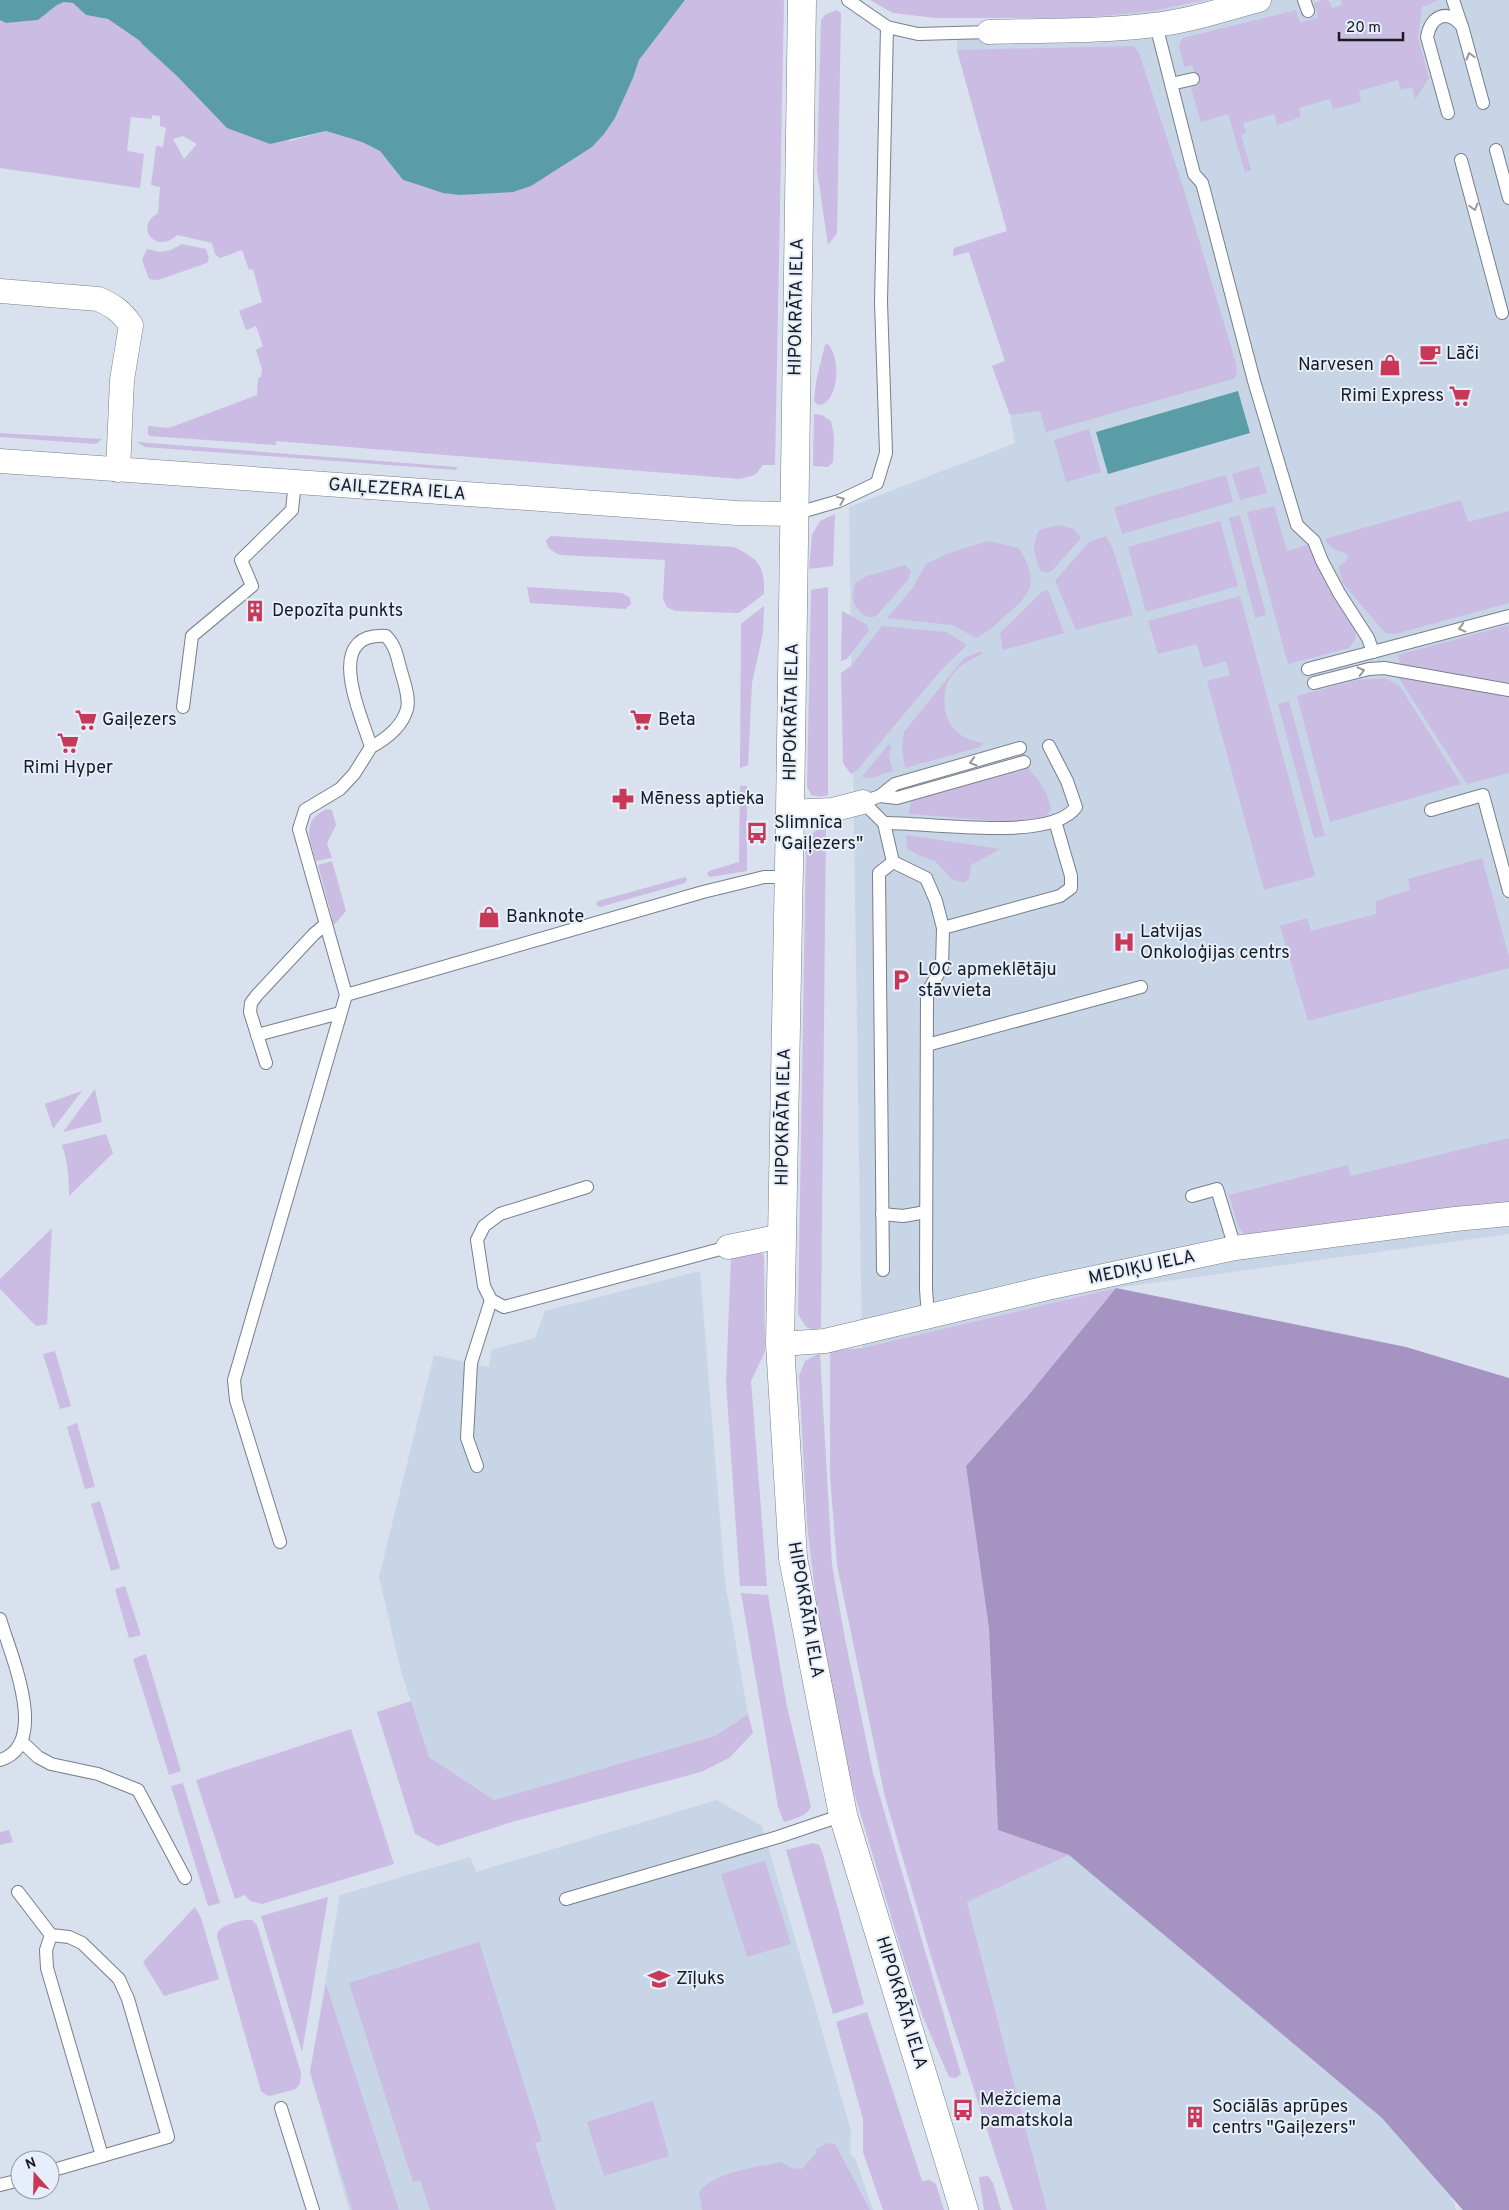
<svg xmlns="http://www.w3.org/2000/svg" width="1509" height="2210" viewBox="0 0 1509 2210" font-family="Overpass,sans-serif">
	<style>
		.built { fill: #c7d5e6 }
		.green { fill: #cabce2; fill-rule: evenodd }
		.forest { fill: #a593c2 }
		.water { fill: #5b9da7 }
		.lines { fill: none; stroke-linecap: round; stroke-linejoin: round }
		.service-casing { stroke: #777f89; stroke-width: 14 }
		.minor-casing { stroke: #777f89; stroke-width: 25 }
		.tertiary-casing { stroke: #777f89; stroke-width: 29 }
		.service { stroke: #fff; stroke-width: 12 }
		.minor { stroke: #fff; stroke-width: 24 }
		.tertiary { stroke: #fff; stroke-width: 28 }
		.oneway { stroke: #97989a }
		.labels { text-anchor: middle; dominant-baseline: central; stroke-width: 4; stroke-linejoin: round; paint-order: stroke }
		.street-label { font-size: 18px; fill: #181b1f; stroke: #e5eefa }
		.poi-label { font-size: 18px; fill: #181b1f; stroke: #e5eefa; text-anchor: start }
	</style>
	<rect width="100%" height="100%" fill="#d8e1ed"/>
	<!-- built -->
	<g class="built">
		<polygon points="1199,0 1509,0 1509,1234 1116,1288 862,1348 849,507 1015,443 1010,415 992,366 1005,361 969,252 953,256 954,248 1007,231 957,50 957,29"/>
		<polygon points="700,1271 725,1582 748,1714 715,1736 494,1800 429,1757 401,1671 379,1577 434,1355 489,1367 491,1350 535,1338 545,1311"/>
		<polygon points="717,1800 762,1826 851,2130 850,2154 855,2158 873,2210 349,2210 310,2072 340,1895 470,1857 476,1872"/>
		<polygon points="1069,1855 1434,2146 1456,2210 1047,2210 967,1902"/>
	</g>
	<!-- green -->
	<g class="green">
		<path d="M685,0h99l-9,465h-12l-8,10 -16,4 -463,-38v4l-126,-9 -2,-2v-8l21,2 88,-33 1,-17 3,-1 1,-8 -6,-19 7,-4 -7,-20 -10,4 -7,-19 23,-9 -9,-33 -4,1 -7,-20 -22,8 -5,-4 -3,-11 -35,-8c-20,20 -44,-7 -19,-22l2,-26 -9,-2 5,-39 7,1 3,-19 -6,-2v-10l-8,-1v4l-21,-2 -4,34 17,3 -4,34 -140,-20v-148l6,3 32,-3 19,-15 7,-3 9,1 13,12 22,4 32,22 2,3 36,33 112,64 36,-10 36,11 18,9 23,29 22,7 190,-69 18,-40 6,-18zM183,136l14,8 -13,15 -11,-20z"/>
		<polygon points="870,0 1204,0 1152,11 1080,18 936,18 893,13"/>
		<polygon points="1323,0 1328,0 1332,8 1342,5 1341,0 1439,0 1422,7 1418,38 1429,78 1415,100 1412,87 1401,90 1398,80 1359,91 1361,102 1333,109 1330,99 1299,108 1301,117 1277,125 1274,114 1243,123 1246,133 1241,135 1251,170 1245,172 1228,114 1201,122 1191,88 1199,85 1192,65 1184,67 1179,45 1183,38 1296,10 1300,23 1318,17 1314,3"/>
		<polygon points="836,10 841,13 837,233 828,245 817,170 821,20 825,15"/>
		<polygon points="1134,46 1139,53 1183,187 1236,363 1237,374 1233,379 1046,432 1040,411 1010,415 992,366 1005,361 969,252 953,256 954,248 1007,231 957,50"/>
		<polygon points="182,244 206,249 209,259 207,263 158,280 149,279 142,260 147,249 160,252 171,250"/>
		<path d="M827,344c14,9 13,60 -9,61l-4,-4 2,-19 9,-37z"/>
		<polygon points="814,414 822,415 831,421 834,436 833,462 828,467 813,466"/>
		<polygon points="1089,429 1101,472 1066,482 1054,440"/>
		<polygon points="0,433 102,439 96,444 0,437"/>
		<polygon points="137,442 457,467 456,470 145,447"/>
		<polygon points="1259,466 1267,493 1240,500 1232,474"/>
		<polygon points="1226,475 1233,502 1122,534 1114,507"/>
		<path d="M1461,500l7,22 41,-11v92l-114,31 -10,-1 -43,-51 -3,-16 6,-4 4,-7c-10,-4 -19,-5 -24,-16z"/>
		<path d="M1274,506l13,45 23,-7c9,33 25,59 46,86l-1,10 -6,8 -61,16 -41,-152z"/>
		<polygon points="835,514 833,566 809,569 812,535 820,521"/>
		<polygon points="1240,515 1266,615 1255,618 1229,518"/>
		<polygon points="1220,521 1238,586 1146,612 1128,547"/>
		<path d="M1059,525l15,4 7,9 -29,33 -5,2 -6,-2c-7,-17 -10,-24 -2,-41z"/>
		<path d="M551,536l183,11c24,12 31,18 30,47l-25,19 -64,-2 -8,-4 -4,-8 2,-39 -105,-5c-8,-4 -13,-6 -14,-15z"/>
		<polygon points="1106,536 1113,549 1133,615 1076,630 1055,581 1089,542"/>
		<path d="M988,541l31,7c21,35 13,45 -15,69 -9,8 -17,16 -28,21l-24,-13 -65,-7 25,-29 14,-25 23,-11z"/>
		<path d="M905,565l6,6 -3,9 -32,36c-11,5 -24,-9 -23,-21 0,-3 1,-8 2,-12l12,-7z"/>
		<polygon points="527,587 622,593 630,598 631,604 625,609 530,603"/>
		<polygon points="828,587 828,795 820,797 811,795 807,786 811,590"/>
		<polygon points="1048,590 1064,633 1003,650 1000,633 1042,592"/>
		<polygon points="1240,596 1315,876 1264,890 1207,681 1230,675 1226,661 1203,668 1197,644 1158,654 1148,621"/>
		<polygon points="764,606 763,633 752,683 748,765 740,768 741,624"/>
		<polygon points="842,611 866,624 869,630 847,659 841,661"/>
		<polygon points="1509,625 1509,683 1400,664 1398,655"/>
		<polygon points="882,626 946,632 967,645 941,670 858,769 851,774 843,763 841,673 851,666"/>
		<path d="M979,652l5,1c-12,6 -24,11 -32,22 -11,14 -10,42 3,55 8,8 18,11 28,13l-3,4 -75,21 -3,-19 2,-17 60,-74z"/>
		<polygon points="1398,677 1509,696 1509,773 1467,784"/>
		<polygon points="1385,678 1400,686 1461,784 1330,822 1297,696 1357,680"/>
		<polygon points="1289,701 1325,836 1314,838 1278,704"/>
		<polygon points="889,744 891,747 889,757 893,771 870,778 862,777"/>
		<path d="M1028,768c11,13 21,24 23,42l-9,10 -16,3 -117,-9 2,-13z"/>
		<polygon points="740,786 747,786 747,871 710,877 707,874 709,871 739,862"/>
		<path d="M327,809l5,1 4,15 -9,18 5,15 -16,3c-6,-23 -16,-40 11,-52z"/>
		<path d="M826,824l-5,503 -5,3 -10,-3 -8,-13 8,-468c2,-12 10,-16 20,-22z"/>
		<polygon points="906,835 1000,849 971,865 969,879 963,883 952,879 935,861 920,856 907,848"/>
		<polygon points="1482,858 1509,957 1509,968 1308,1021 1280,926 1307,918 1311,931 1376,914 1376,901 1410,890 1408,879"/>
		<polygon points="332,861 346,911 334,925 318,865"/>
		<polygon points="685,877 687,879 685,883 600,907 596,904 598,901"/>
		<polygon points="95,1089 102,1122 63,1132"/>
		<polygon points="82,1091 53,1129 45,1104"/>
		<path d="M106,1134l7,19 -44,43c0,-18 -1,-34 -7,-51z"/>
		<polygon points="1509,1138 1509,1207 1247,1237 1239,1228 1229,1195 1348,1165 1351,1176"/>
		<polygon points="52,1228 47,1324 36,1326 0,1289 0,1279"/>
		<polygon points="760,1252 763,1254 764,1258 765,1352 751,1381 767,1586 740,1586 726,1382 731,1257"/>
		<polygon points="1116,1288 1026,1398 966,1466 989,1629 998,1830 1069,1855 967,1902 1047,2210 1013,2210 933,1963 885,1797 837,1565 830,1476 830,1351 862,1348"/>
		<polygon points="55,1351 71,1406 60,1409 43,1354"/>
		<polygon points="820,1353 832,1565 845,1639 873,1773 961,2074 956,2078 949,2077 923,2017 906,1966 850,1779 818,1617 807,1524 799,1376 805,1361"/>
		<polygon points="77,1423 95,1487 85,1489 67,1427"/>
		<polygon points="100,1501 120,1568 111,1571 91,1504"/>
		<polygon points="125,1586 141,1635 129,1638 115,1589"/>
		<path d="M741,1593l27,2 18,107 25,105c-6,10 -17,12 -27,15l-6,-15z"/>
		<polygon points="146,1654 181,1771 169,1775 133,1659"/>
		<polygon points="411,1701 429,1757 494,1800 715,1736 748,1714 753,1733 729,1758 701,1772 515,1821 438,1846 415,1834 377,1712"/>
		<polygon points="351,1729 394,1864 262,1904 250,1901 245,1895 235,1899 196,1780"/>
		<polygon points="183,1783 220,1903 208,1906 171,1786"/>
		<polygon points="9,1830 13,1842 0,1845 0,1832"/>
		<polygon points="813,1843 819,1845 822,1851 864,2004 833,2014 786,1850"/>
		<polygon points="765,1861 791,1944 747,1957 721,1874"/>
		<polygon points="328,1897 302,2052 261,1916"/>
		<polygon points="195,1907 201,1918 219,1979 164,1996 143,1962"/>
		<path d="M244,1920h8l5,5 44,148 -1,10 -4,6 -26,7 -4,-1 -5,-4 -44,-154c0,-12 18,-14 27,-17z"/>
		<polygon points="479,1942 542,2141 535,2143 556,2210 430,2210 420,2180 413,2182 349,1983"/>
		<polygon points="326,1984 399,2210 352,2210 310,2072"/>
		<polygon points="867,2012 922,2181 929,2180 936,2184 944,2210 883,2210 863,2152 863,2119 836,2022"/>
		<polygon points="653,2101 669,2156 604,2176 587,2122"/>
		<path d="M828,2143l7,1 35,66h-168l-3,-18c18,-21 56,-24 81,-30l12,6 10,1 14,-16v-4z"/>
		<polygon points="988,2176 993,2183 1001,2210 984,2210 979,2177"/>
	</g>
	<!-- forest -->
	<polygon class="forest" points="1116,1288 1406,1347 1509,1378 1509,2210 1463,2210 1382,2118 1069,1855 998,1830 989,1629 966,1466 1026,1398"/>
	<!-- water -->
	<g class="water">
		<polygon points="0,0 685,0 639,60 633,78 615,118 604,134 592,147 531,186 513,192 460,195 443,193 425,187 403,180 380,151 362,142 326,131 270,144 227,128 178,77 142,44 140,41 108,19 86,15 73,3 64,2 57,5 38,20 6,23 0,20"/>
		<polygon points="1238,391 1250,433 1108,474 1096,432"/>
	</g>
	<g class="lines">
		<!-- service casing -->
		<g class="service-casing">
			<g id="service">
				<polyline points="848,0 887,27 918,34 989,32"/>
				<polyline points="1304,0 1308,11"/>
				<polyline points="1453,0 1461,24"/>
				<polyline points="1156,25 1194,174 1202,183 1204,190 1254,381 1297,525 1314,541 1322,561 1339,593 1368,638 1373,652"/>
				<polyline points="1171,84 1193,79"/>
				<path d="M1448,113l-21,-76c4,-21 20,-29 35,-11l21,77"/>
				<polyline points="1496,150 1509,198"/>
				<polyline points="1461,160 1502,313"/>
				<polyline points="794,514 839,501 877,483 886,453 881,302 887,27"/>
				<polyline points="1308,669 1509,616"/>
				<polyline points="1314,683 1369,669 1384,668 1509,690"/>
				<polyline points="183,707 192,636 252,586 241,560 292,510 295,482"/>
				<polyline points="880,796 897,798 1024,762"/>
				<polyline points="1431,810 1483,795 1509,891"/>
				<path d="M884,823c42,-1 167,20 192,-16l-9,-26 -18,-35"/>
				<polyline points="943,928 1060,896 1071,888 1071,876 1055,821"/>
				<polyline points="346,995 703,892 764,877 788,877"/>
				<polyline points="257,1035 340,1013"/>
				<polyline points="927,1045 1141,987"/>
				<polyline points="266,1063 250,1012 251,1003 257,995 314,934 326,924"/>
				<polyline points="587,1187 500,1214 484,1226 477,1240 484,1286 491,1300 504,1307 728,1247"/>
				<polyline points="1192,1196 1217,1189 1235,1248"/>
				<polyline points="882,1214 903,1216 926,1212"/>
				<polyline points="883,1270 879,873 893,862"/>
				<polyline points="928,1317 926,1289 927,993 942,967 943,928 936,901 926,878 893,862 884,823 863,802 880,796 895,784 1020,748"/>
				<polyline points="477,1466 467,1438 471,1363 491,1300"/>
				<path d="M280,1542l-44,-142 -2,-20 112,-385 -47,-166 6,-19 35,-21 14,-15 17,-27c-10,-33 -49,-115 15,-111 10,10 11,21 15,35 3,11 9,27 6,38 -5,18 -21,30 -36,38"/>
				<path d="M0,1619c10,34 51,126 0,141"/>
				<polyline points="22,1742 38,1757 51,1764 98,1774 138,1790 185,1878"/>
				<polyline points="18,1892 51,1935 69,1937 82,1943 119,1979 128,1999 168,2137 50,2171"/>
				<polyline points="566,1899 778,1837 843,1815"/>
				<polyline points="51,1935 46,1950 47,1968 102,2156"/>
				<polyline points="281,2108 313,2210"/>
				<polyline points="0,2185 20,2180"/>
			</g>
		</g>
		<!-- minor casing -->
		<g class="minor-casing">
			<g id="minor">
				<path d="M989,32c56,-2 110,0 165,-7 36,-4 71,-16 105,-25"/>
				<path d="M0,291l98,8c15,6 24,13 33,26l-9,55 -4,90"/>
				<polyline points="0,461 737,513 794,514"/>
				<polyline points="790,812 832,810 863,802"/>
				<polyline points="728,1247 782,1236"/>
				<polyline points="780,1344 825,1341 1047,1288 1235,1248 1455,1219 1509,1214"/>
			</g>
		</g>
		<!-- tertiary casing -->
		<g class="tertiary-casing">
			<polyline id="tertiary" points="802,0 790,812 780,1344 793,1558 843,1815 964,2210"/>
		</g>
		<!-- service -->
		<use href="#service" class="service"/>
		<!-- minor -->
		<use href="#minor" class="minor"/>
		<!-- tertiary -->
		<use href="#tertiary" class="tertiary"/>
	</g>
	<!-- one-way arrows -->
	<defs><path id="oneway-chevron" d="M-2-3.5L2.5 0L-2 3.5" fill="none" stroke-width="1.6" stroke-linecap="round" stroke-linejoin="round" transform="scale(1.25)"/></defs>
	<g class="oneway">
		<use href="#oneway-chevron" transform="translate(1470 56) rotate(-106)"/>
		<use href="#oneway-chevron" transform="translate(1474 207) rotate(75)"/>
		<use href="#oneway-chevron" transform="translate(841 500) rotate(-22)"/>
		<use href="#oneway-chevron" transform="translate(1462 628) rotate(165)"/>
		<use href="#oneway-chevron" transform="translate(1361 671) rotate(-14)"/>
		<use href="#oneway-chevron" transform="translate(973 762) rotate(164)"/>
	</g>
	<!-- icons -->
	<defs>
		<g id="cafe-bare" transform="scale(1.725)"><path d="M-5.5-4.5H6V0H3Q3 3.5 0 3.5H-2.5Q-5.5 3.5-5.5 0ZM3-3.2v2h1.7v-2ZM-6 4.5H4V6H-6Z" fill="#c83857" stroke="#e5eefa" stroke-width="2.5" paint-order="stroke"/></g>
		<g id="shop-bare" transform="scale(1.725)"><path d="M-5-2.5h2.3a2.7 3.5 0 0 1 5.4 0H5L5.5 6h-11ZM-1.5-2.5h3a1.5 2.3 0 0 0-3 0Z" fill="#c83857" stroke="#e5eefa" stroke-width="2.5" paint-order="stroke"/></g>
		<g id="supermarket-bare" transform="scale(1.725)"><path d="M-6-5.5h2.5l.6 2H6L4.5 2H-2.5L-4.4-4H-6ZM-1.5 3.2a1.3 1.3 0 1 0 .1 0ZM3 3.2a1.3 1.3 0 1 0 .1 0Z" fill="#c83857" stroke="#e5eefa" stroke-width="2.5" paint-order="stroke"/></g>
		<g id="building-bare" transform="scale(1.725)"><path d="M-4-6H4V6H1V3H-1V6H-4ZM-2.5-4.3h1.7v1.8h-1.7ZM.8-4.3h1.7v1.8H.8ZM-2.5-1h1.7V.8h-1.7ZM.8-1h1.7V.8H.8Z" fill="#c83857" stroke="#e5eefa" stroke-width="2.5" paint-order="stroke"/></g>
		<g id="pharmacy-bare" transform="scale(1.725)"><path d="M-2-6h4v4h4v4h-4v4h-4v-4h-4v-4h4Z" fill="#c83857" stroke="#e5eefa" stroke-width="2.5" paint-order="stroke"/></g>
		<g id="bus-bare" transform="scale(1.725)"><path d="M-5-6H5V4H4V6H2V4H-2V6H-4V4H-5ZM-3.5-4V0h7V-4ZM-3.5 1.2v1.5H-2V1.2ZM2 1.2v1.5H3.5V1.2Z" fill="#c83857" stroke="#e5eefa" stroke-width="2.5" paint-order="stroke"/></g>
		<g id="hospital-bare" transform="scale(1.725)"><path d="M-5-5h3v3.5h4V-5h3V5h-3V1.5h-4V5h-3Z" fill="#c83857" stroke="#e5eefa" stroke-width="2.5" paint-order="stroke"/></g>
		<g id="parking-bare" transform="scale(1.725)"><path d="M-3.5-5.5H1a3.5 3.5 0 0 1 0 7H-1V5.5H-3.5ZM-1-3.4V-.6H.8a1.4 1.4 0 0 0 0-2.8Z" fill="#c83857" stroke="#e5eefa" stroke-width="2.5" paint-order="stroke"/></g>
		<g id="school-bare" transform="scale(1.725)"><path d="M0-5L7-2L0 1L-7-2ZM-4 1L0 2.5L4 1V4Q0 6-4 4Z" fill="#c83857" stroke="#e5eefa" stroke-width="2.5" paint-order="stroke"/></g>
	</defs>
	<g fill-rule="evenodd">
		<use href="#cafe-bare" x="1430" y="354"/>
		<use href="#shop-bare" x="1390" y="365"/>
		<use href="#supermarket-bare" x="1460" y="396"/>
		<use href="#building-bare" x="255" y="611"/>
		<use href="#supermarket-bare" x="86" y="720"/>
		<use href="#supermarket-bare" x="641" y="720"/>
		<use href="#supermarket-bare" x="68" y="743"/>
		<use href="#pharmacy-bare" x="623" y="799"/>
		<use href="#bus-bare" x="757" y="833"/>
		<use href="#shop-bare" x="489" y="917"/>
		<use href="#hospital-bare" x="1124" y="942"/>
		<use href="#parking-bare" x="901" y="980"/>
		<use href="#school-bare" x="659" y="1979"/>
		<use href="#bus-bare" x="963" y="2110"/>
		<use href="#building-bare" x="1195" y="2117"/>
	</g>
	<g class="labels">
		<!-- street labels -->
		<g class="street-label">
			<text transform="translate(797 307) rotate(-89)">HIPOKRĀTA IELA</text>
			<text transform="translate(397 490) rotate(4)">GAIĻEZERA IELA</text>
			<text transform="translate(792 712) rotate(-89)">HIPOKRĀTA IELA</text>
			<text transform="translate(784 1117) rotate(-89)">HIPOKRĀTA IELA</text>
			<text transform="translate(1142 1268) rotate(-12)">MEDIĶU IELA</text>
			<text transform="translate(805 1610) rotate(80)">HIPOKRĀTA IELA</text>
			<text transform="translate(901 2003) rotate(73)">HIPOKRĀTA IELA</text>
		</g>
		<!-- poi labels -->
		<g class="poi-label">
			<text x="1446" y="354">Lāči</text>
			<text x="1374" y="365" text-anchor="end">Narvesen</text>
			<text x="1444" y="396" text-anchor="end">Rimi Express</text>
			<text x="272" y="611">Depozīta punkts</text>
			<text x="102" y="720">Gaiļezers</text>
			<text x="658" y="720">Beta</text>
			<text x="68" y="768" text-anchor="middle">Rimi Hyper</text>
			<text x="640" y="799">Mēness aptieka</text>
			<text x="774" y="823">Slimnīca<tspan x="774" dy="21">"Gaiļezers"</tspan></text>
			<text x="506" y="917">Banknote</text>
			<text x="1140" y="932">Latvijas<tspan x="1140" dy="21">Onkoloģijas centrs</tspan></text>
			<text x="918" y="970">LOC apmeklētāju<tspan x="918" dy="21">stāvvieta</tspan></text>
			<text x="676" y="1979">Zīļuks</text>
			<text x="980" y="2100">Mežciema<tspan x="980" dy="21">pamatskola</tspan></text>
			<text x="1212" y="2107">Sociālās aprūpes<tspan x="1212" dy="21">centrs "Gaiļezers"</tspan></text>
		</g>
	</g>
	<!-- north arrow -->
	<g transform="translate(35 2175) rotate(340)"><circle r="24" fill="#e5eefa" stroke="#939aa2"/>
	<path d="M0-4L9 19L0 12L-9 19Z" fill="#c83857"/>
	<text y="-8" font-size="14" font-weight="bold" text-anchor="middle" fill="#181b1f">N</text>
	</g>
	<!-- scale -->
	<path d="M1339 32v8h64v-8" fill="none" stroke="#181b1f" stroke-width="2.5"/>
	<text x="1346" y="32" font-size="15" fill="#181b1f" stroke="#e5eefa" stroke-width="4" paint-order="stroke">20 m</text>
</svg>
